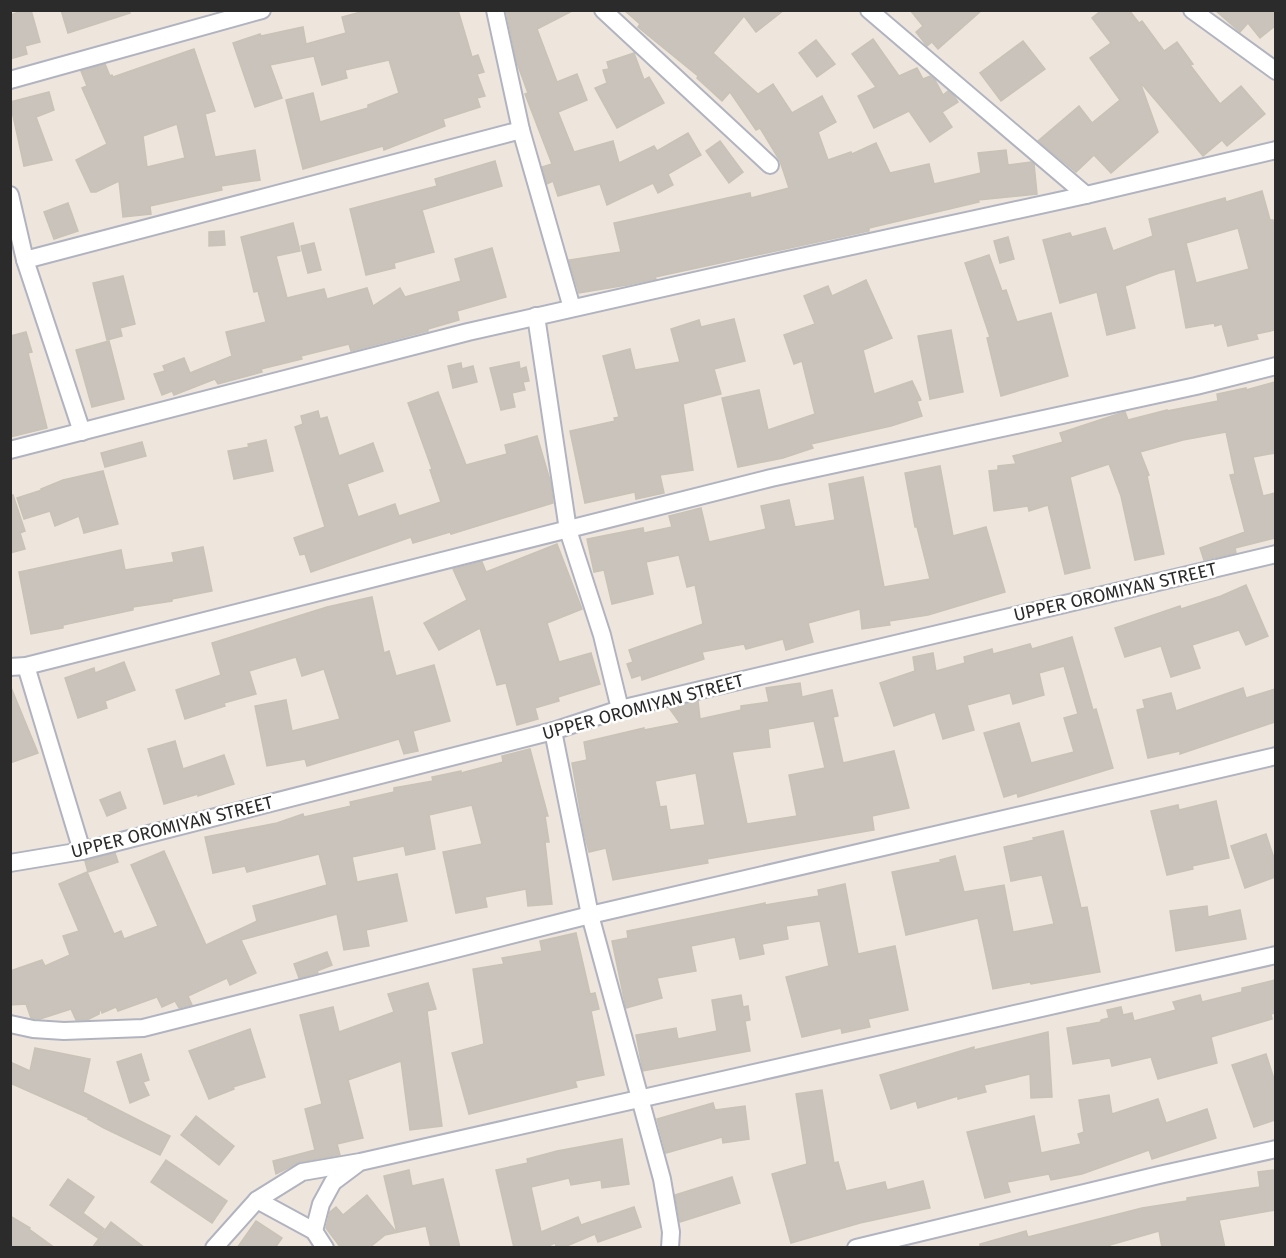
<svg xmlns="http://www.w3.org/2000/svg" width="1286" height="1258" viewBox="0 0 1286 1258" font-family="'Fira Sans',sans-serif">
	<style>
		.building { fill: #c9c3bc; stroke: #c9c2b6; stroke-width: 1.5; fill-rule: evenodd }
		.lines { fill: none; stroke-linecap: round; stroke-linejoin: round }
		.minor-casing { stroke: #b1b4c0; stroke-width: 20 }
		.minor { stroke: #fff; stroke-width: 16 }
		.labels { text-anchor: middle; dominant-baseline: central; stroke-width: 5; stroke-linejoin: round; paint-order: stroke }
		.street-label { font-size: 18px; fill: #2b2b2b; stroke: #fff }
	</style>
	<rect width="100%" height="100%" fill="#eee6dd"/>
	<!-- building -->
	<g class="building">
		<polygon points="25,10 31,10 40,42 25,46 27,54 10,59 10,15"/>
		<polygon points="61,10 129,10 130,13 68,33"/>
		<polygon points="368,10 458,10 472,57 478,55 484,72 477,74 485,96 477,98 480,107 443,119 445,126 384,150 383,146 303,169 286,100 313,93 320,122 368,108 368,105 399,93 389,60 345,70 347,78 322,85 314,56 270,65 282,98 255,107 233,43 260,34 261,36 303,27 306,44 346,33 342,17"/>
		<polygon points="506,10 574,10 537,29 557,82 577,74 587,100 558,112 574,152 613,141 619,163 654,146 657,151 688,133 701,155 668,174 673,185 658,193 653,183 607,205 600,184 558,196 553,181 547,184 542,167 552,164 525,94 528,93 517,63"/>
		<polygon points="624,10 784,10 756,32 744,16 713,53 758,94 773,84 792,113 822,96 836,122 818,132 828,160 851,152 852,154 876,143 890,173 929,164 934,184 981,173 978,153 1006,150 1008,165 1031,162 1034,164 1037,194 978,200 979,202 869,228 869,231 655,277 656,279 627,285 579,293 569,260 621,252 614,223 750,193 751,198 789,188 780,161 760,128 756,130 730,92 722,101 697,78 698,76 638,27 640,24"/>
		<polygon points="910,10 982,10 938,49 932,42 927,46 916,32 923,26"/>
		<polygon points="1102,10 1129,10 1139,23 1142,21 1164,51 1177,42 1193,64 1190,65 1220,104 1241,86 1265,114 1227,146 1222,140 1203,156 1140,82 1158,132 1111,173 1094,155 1076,172 1038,141 1079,106 1092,123 1120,100 1090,58 1111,43 1092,18"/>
		<polygon points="1215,10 1275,10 1275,26 1260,38 1248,23 1240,32"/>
		<polygon points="873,39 899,76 917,68 923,79 930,76 935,80 943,95 948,91 954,96 958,102 942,112 952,127 930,142 909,111 874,128 858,96 876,87 852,54"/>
		<polygon points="816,40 835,64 817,77 799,53"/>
		<polygon points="1023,41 1045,69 1001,101 980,73"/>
		<path d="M194,49l21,62 -10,3 10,43 40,-7 5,30 -39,6 1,4 -72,16 1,8 -28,3 -4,-36 -23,11h-5l-15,-32 31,-16 -25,-56 5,-2 -6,-15 24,-7 5,12 2,-1 1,2zM177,124l8,34 -38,9 -4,-31z"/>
		<polygon points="634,53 644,80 649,77 664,103 617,128 595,88 607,83 603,70 609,69 607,62"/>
		<polygon points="49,92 54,110 36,117 52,160 24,166 10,102"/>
		<polygon points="720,141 743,172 729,183 706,151"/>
		<polygon points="495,161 502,186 422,210 434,252 394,263 395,268 366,275 350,209 437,186 435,179"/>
		<path d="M1262,191l8,29h3l2,9v101l-19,4 2,5 -30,7 -6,-22 -7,2 -1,-3 -28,5 -11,-59 -16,4 -34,13 10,42 -28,7 -10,-43 -37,11 -17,-63 27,-7 2,4 33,-9 8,23 40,-15 -4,-17 76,-21 1,4zM1238,228l11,41 -53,14 -10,-40z"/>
		<polygon points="68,203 78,231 54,239 44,212"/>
		<polygon points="293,223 300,251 276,256 287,298 324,289 327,299 367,288 373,306 400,288 405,297 461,281 455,259 492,248 506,297 457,311 459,320 428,329 428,331 351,351 349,344 301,356 302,359 261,369 262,372 218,384 215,379 174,395 172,391 162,395 154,374 165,371 163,366 184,358 190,373 232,356 226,332 266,322 258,291 254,292 241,237"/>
		<polygon points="224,231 225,245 209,246 209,232"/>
		<polygon points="1008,237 1014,259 1000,263 994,241"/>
		<polygon points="314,243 321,270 308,273 301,246"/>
		<polygon points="989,255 1002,291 1006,290 1017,322 1051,313 1068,376 1001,396 987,338 990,337 965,263"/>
		<polygon points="123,276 135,324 120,328 122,336 107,340 93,283"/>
		<polygon points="866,280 892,338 863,350 874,394 912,381 921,400 917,401 922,416 891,426 811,444 813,448 783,458 738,467 722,398 759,390 768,430 815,414 802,361 794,364 784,335 815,324 804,296 828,286 832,296"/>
		<polygon points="734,319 745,361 714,369 721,394 683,404 693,470 660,475 664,493 636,499 635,492 585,503 570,431 615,421 614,418 619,417 603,356 630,349 635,370 680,362 671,329 699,320 701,327"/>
		<polygon points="951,330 963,392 930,399 918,336"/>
		<polygon points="26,332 32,352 28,353 47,428 10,437 10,336"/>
		<polygon points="109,341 124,399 92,407 76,350"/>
		<polygon points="519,362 520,369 526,367 529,381 523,382 525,390 512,393 515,407 501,410 490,368"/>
		<polygon points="461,363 462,369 473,366 477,382 453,388 448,366"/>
		<polygon points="1275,382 1275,453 1253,457 1263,496 1275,493 1275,538 1235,548 1236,553 1204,560 1200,548 1245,532 1230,475 1235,474 1226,432 1183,440 1140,452 1149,475 1147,476 1164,554 1135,560 1121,496 1109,464 1070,477 1090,568 1065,574 1048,505 1029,511 1028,506 994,511 989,471 998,470 998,466 1016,464 1013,456 1063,442 1060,433 1118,414 1125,412 1128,420 1167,410 1167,411 1218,401 1217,394 1246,388 1246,390"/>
		<polygon points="438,392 466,465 507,454 505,445 537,436 551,484 553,503 451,534 450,532 413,543 411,537 311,572 305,554 300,555 294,538 325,527 295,427 303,424 301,416 318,411 320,419 327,417 339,456 373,443 383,471 347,484 358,517 395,504 399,516 441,502 430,470 432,469 408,403"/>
		<polygon points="266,440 273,471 234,479 228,451 249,447 248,444"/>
		<polygon points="142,442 146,456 105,467 101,453"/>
		<polygon points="940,466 953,536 986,527 1005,592 928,615 889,621 890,625 862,629 860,609 808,623 813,642 786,650 783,639 746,649 744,644 702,652 704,659 642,680 641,675 632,678 627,664 633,662 629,650 703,624 695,585 687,587 679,555 646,562 653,594 612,604 604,570 594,572 587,539 643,528 644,533 672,527 669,516 701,508 709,542 766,529 761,506 789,500 795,527 835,520 829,484 863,477 884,587 930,579 917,527 915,527 905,473"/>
		<polygon points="103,471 118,524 84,533 79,516 55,526 50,511 24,519 17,498 42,490 41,489 63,480"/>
		<polygon points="10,495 13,495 25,531 20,533 25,549 10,553"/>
		<polygon points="557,544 582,609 547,623 559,662 591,653 600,684 558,697 559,701 535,708 538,719 517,725 506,683 497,685 480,628 439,650 424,623 467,600 453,569 482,562 486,572"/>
		<polygon points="203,547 212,591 172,599 172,601 133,607 133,610 63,625 63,628 31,634 19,572 121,550 125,570 174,562 172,553"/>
		<polygon points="1246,585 1268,636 1246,645 1239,630 1192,645 1200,668 1171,677 1161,646 1125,657 1115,628 1180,606 1181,609 1221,596"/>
		<polygon points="372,597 384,653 389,651 396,676 434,665 450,721 413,731 418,751 404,754 399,739 307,766 305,759 267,766 255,706 286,700 292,731 340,719 324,669 302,676 296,657 249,671 256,694 224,703 225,706 185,719 176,690 221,675 212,643 327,607"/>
		<polygon points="1072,637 1093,710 1096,709 1113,768 1018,797 1017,793 1004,797 984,733 1019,723 1031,763 1074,752 1064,718 1078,714 1064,666 1039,673 1044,695 1013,704 1010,693 967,705 974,730 943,739 935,712 894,726 880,683 915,671 913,657 933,653 936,671 965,663 964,657 992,649 993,654 1030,644 1032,649"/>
		<polygon points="124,662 135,690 105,701 107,708 78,718 65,678 94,668 95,673"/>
		<path d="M800,683l2,14 30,-7 6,26 -5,1 10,46 51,-12 15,57 -37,8 2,14 -167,29 1,4 -95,17 -7,-32 -17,4 -5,-20 -12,-69 15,-3 -3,-18 60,-14v2l36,-7 -11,-15 29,-7 2,18 41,-9v-4l28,-4 -3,-14zM814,721l11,47 -36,7 8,41 -50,8 -15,-72 38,-5 -2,-18zM696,773l9,52 -35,5 -4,-24 -6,1 -5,-26z"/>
		<polygon points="10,685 38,753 10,763"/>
		<polygon points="1243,688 1246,698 1275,689 1275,722 1180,754 1180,751 1148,758 1137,710 1145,708 1143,700 1171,693 1176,711"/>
		<polygon points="175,741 183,769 224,755 234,784 198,796 198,794 164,804 148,749"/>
		<polygon points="530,749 548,816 545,816 549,842 545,842 552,904 528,906 526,889 485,897 487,907 456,913 443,852 482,844 472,805 429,815 435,849 406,855 404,846 352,857 357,882 397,874 407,921 366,930 369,946 344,950 337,914 241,940 256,973 230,985 227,978 188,996 192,1005 179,1008 175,1001 162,1007 157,997 118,1011 116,1007 102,1013 100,1007 99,1014 87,1020 76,1020 71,1009 40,1019 31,1018 26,1004 10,1005 10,971 42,960 45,966 70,955 63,936 79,931 59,884 87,872 114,934 121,931 124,939 158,926 131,865 164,851 206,945 257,921 253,906 327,885 319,854 247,872 245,866 213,873 205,837 277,823 303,814 304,817 351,806 350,802 394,792 394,788 433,781 432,777 461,771 461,773 503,762 502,756"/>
		<polygon points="120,792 126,808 107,816 100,800"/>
		<polygon points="1216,801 1229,858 1192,866 1193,869 1167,875 1151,811 1178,805 1179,810"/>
		<polygon points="1063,831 1081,908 1087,907 1100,972 1031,984 1030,982 993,989 978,918 906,935 892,872 941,862 940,860 955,856 964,892 1004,885 1013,932 1054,924 1042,875 1011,881 1004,847 1034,840 1033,838"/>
		<polygon points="1266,834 1275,861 1275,877 1245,888 1231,846"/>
		<polygon points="115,853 118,862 88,872 85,861"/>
		<polygon points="845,884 858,954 895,946 908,1010 868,1019 870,1027 842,1033 841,1028 802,1037 786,977 829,966 820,921 786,926 788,939 762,944 764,954 740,959 735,937 691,946 696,971 657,978 662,998 626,1008 612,941 628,938 627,931 765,903 765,905 819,896 818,890"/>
		<polygon points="1207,906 1208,917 1240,910 1246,939 1176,951 1170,911"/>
		<polygon points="576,933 590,994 595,993 599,1009 591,1011 604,1075 575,1081 577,1087 469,1114 452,1053 484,1044 473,969 504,964 502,958 542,951 540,941"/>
		<polygon points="327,952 332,965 317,971 318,973 299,978 294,964"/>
		<polygon points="1275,980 1275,1013 1271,1014 1272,1019 1211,1037 1217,1063 1158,1079 1151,1057 1112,1066 1110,1058 1073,1064 1067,1028 1101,1022 1101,1020 1109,1018 1107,1010 1121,1007 1123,1015 1132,1013 1134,1021 1176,1010 1173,1002 1200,995 1202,1002 1242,992 1242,988"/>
		<polygon points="428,983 436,1009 427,1011 442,1126 410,1130 401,1061 348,1080 363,1138 337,1144 340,1155 300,1162 276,1174 273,1161 315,1150 305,1109 322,1104 300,1015 333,1007 339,1032 394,1012 388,994"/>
		<polygon points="741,995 743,1007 748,1006 750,1020 745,1021 750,1051 643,1071 636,1035 676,1028 678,1039 717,1031 712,1000"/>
		<polygon points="250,1029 265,1077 233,1087 234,1089 209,1099 189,1051"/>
		<polygon points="1048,1032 1052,1097 1031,1098 1030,1074 984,1085 986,1092 958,1099 958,1096 918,1108 916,1101 891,1109 880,1075 974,1047 974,1050"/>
		<polygon points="35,1048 90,1059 83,1092 170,1136 160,1155 104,1128 88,1119 89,1118 10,1083 10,1062 30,1071"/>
		<polygon points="141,1054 149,1080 143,1082 149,1095 130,1103 117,1062"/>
		<polygon points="1266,1054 1275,1082 1275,1120 1254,1127 1232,1065"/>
		<polygon points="822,1090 834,1163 838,1162 846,1191 885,1182 887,1190 923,1181 930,1208 860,1223 791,1243 772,1174 807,1164 796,1094"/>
		<polygon points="1109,1095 1112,1114 1158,1099 1166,1123 1207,1109 1216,1138 1152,1159 1149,1150 1082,1174 1051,1180 1049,1174 1007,1182 1010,1192 985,1198 967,1132 1034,1116 1041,1153 1081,1144 1078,1134 1084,1132 1079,1100"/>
		<polygon points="713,1103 715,1110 745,1106 749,1139 723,1143 722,1137 666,1153 657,1119"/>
		<polygon points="196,1116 234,1146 219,1165 181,1135"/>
		<polygon points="622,1139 629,1184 602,1188 601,1180 571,1185 569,1178 531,1187 541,1232 578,1217 581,1225 634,1207 641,1227 598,1242 595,1234 562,1248 557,1248 555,1243 544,1248 514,1248 496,1170 528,1163 527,1159 557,1151"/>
		<polygon points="166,1160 227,1201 212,1223 151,1182"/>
		<polygon points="409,1170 412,1186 443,1179 460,1248 431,1248 426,1226 385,1235 369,1248 341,1248 326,1228 330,1212 336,1207 343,1215 367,1195 397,1233 384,1176"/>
		<polygon points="1275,1170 1275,1210 1219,1220 1225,1248 1162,1248 1159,1231 1110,1245 1110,1248 980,1248 980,1244 1026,1231 1028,1237 1142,1208 1187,1201 1187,1198 1260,1187 1258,1172"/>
		<polygon points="732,1177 740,1203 680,1222 675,1195"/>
		<polygon points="68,1179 94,1197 83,1213 104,1229 98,1238 50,1205"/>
		<polygon points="10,1216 30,1228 29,1229 55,1248 10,1248"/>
		<polygon points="256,1221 282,1238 275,1248 237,1248"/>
		<polygon points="111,1222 145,1248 92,1248"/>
	</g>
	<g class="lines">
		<!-- minor casing -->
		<g class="minor-casing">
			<g id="minor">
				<polyline points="495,10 521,130 572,308"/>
				<polyline points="603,10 770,165"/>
				<polyline points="869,10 1086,195"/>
				<polyline points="1192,10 1276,71"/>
				<polyline points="10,80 262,10"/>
				<polyline points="10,195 25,260 82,432"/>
				<polyline points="25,260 521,130"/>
				<polyline points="536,316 568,530 602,635 620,709"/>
				<polyline points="10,450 468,332 783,261 1086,195 1276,150"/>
				<polyline points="26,666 82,851"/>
				<polyline points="10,667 26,666 771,478 1196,386 1276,366"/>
				<polyline points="553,731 590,915 662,1179 671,1232 670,1248"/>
				<polyline points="10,863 82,851 553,731 620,709 1276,554"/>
				<polyline points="10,1024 33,1029 64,1031 143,1028 590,915 1276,756"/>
				<polyline points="257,1200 314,1231 325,1248"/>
				<polyline points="314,1231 321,1204 333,1182 357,1164"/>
				<polyline points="214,1248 257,1200 302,1172 360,1162 1276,955"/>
				<polyline points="856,1248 1159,1175 1276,1149"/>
			</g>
		</g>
		<!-- minor -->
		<use href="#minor" class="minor"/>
	</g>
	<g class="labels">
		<!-- street labels -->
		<g class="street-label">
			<text transform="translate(1115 592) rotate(-13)">UPPER OROMIYAN STREET</text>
			<text transform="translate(643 707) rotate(-15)">UPPER OROMIYAN STREET</text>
			<text transform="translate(172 827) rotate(-14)">UPPER OROMIYAN STREET</text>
		</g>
	</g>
	<!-- border -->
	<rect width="1286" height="1258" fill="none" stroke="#2b2b2b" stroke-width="24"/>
</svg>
